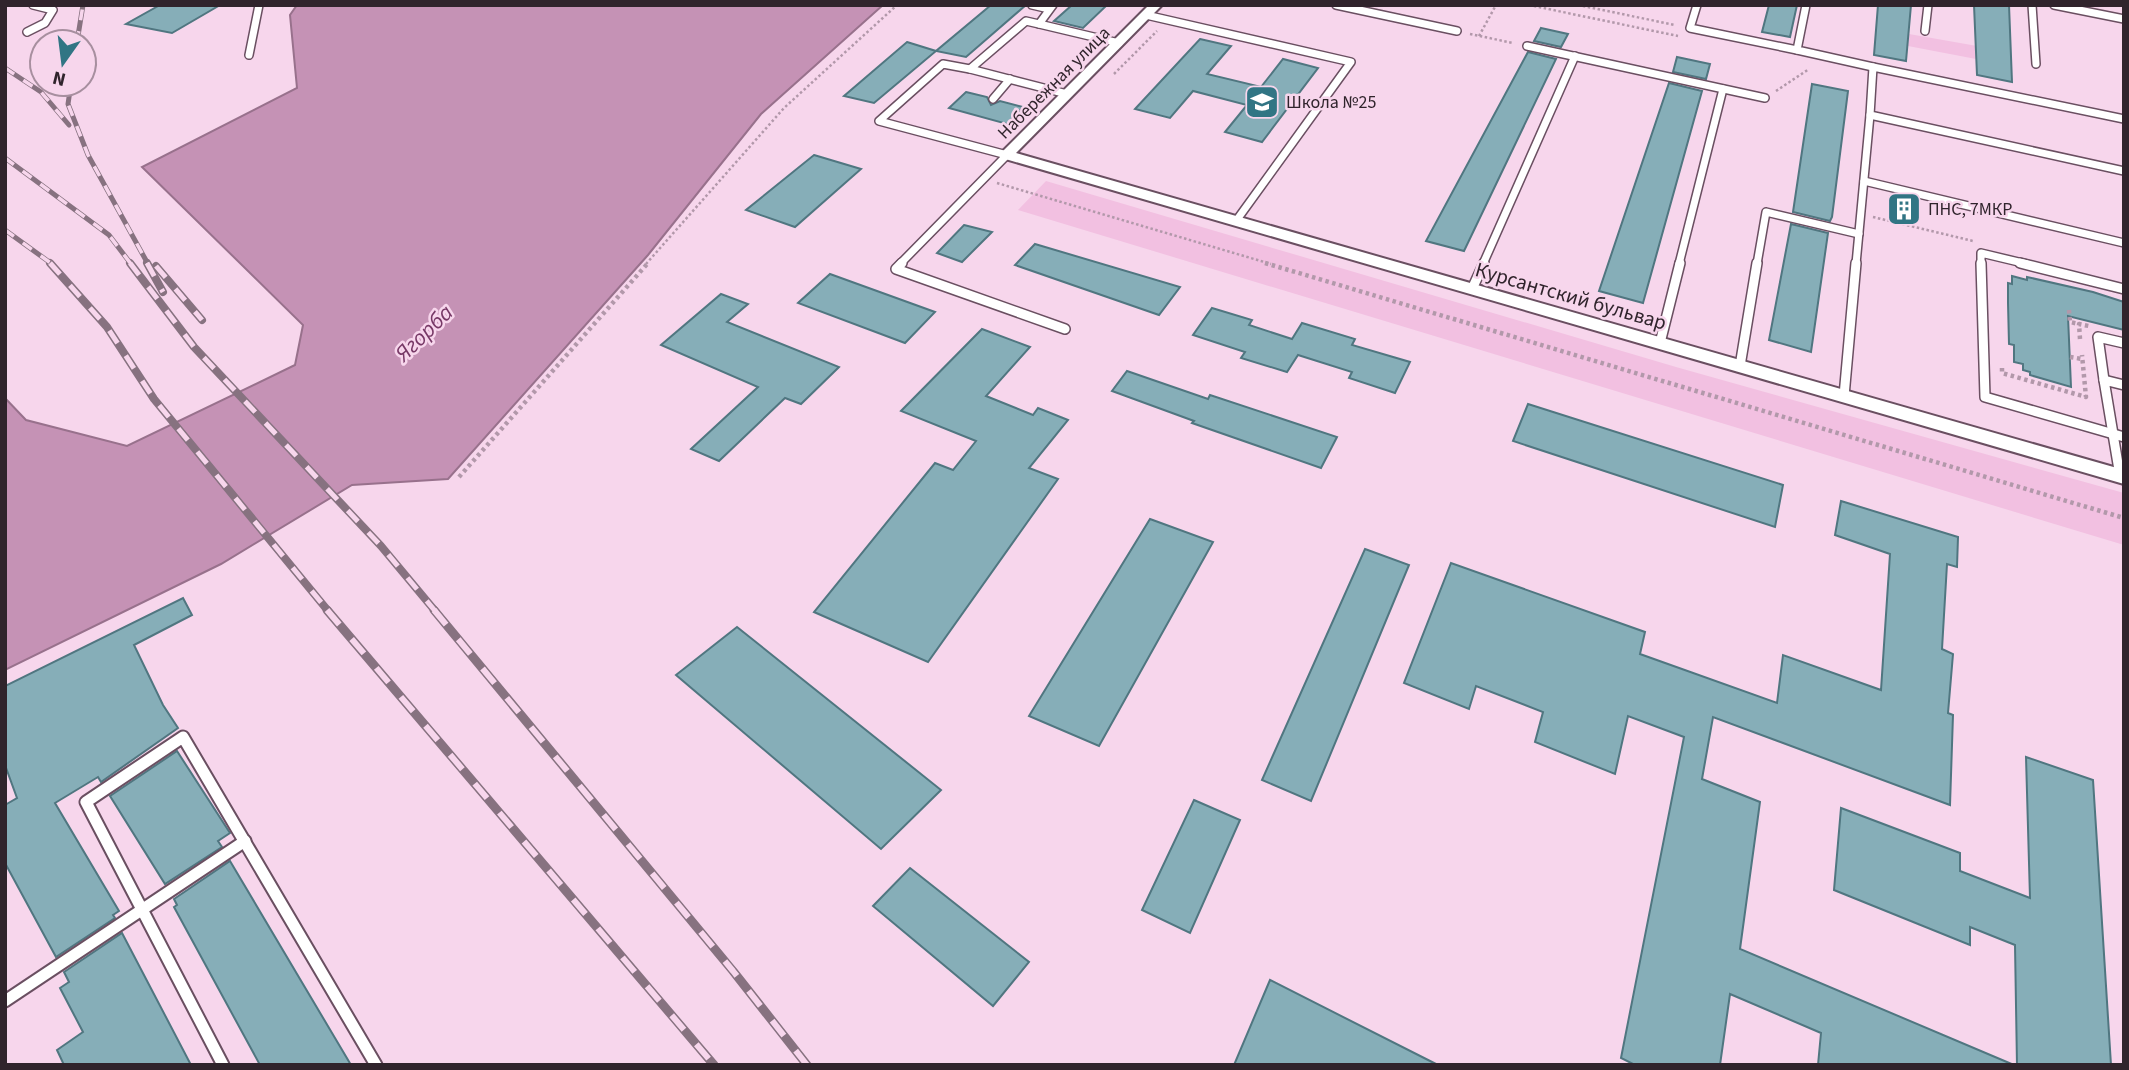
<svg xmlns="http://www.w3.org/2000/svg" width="2129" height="1070" viewBox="0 0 2129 1070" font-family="'Source Sans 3',sans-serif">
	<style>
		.green { fill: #f2c0e1 }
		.water { fill: #c592b5; stroke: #98718c; stroke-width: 2 }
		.building { fill: #86aeb8; stroke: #507680; stroke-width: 2 }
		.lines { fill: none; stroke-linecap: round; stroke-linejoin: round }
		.lane-far2-casing { stroke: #6a4f61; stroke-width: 10 }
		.lane-far1-casing { stroke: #6a4f61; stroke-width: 12 }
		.lane-casing { stroke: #6a4f61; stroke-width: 15 }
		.street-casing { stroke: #6a4f61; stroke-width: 4 }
		.path-far1 { stroke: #b298aa; stroke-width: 2.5; stroke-dasharray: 2.5 2.5; stroke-linecap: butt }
		.path { stroke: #b298aa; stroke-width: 4.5; stroke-dasharray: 3.5 3.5; stroke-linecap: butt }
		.lane-far2 { stroke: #fff; stroke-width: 7 }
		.lane-far1 { stroke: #fff; stroke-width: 9 }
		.lane { stroke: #fff; stroke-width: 11 }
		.street { fill: #fff; fill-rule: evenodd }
		.rail-far2-casing { stroke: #877280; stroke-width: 5 }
		.rail-far1-casing { stroke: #877280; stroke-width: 8 }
		.rail-casing { stroke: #877280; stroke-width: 9 }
		.rail-far2 { stroke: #f7d6ec; stroke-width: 3.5; stroke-dasharray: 11; stroke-linecap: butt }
		.rail-far1 { stroke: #f7d6ec; stroke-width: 5; stroke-dasharray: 15; stroke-linecap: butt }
		.rail { stroke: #f7d6ec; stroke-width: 6; stroke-dasharray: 19; stroke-linecap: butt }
		.labels { text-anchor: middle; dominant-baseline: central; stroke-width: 5; stroke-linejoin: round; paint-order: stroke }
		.far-street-label { font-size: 18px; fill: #30242c; stroke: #f7d6ec }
		.far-poi-label { font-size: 18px; fill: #30242c; stroke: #f7d6ec; text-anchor: start }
		.street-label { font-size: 21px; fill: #30242c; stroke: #f7d6ec }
		.water-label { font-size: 23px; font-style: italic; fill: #773866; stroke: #f7d6ec }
	</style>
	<rect width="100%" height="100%" fill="#f7d6ec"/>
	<!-- green -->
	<g class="green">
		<polygon points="1909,34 1977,46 1976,59 1908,46"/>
		<polygon points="1046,181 1676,367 2124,493 2124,545 1018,210"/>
	</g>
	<!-- water -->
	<polygon class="water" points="297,5 883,5 761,114 648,255 448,479 352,485 221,564 5,670 5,398 26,420 127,446 295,365 303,325 142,167 297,88 290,15"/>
	<!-- building -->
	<g class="building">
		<polygon points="160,5 220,5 172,33 126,24"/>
		<polygon points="991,5 1026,5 966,57 936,51"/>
		<polygon points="1072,5 1107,5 1083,28 1054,21"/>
		<polygon points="1769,5 1797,5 1790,37 1762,32"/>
		<polygon points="1878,5 1911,5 1906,61 1874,55"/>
		<polygon points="1974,5 2009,5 2012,82 1977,75"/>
		<polygon points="1541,28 1568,34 1561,47 1534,41"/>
		<polygon points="1200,39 1231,46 1207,74 1261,87 1283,59 1318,68 1262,142 1225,132 1247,105 1193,91 1170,118 1135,109"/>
		<polygon points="907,42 936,51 874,103 844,96"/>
		<polygon points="1528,52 1556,59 1464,251 1426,241"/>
		<polygon points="1677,57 1710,64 1706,79 1673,72"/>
		<polygon points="1669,83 1702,91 1643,303 1599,291"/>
		<polygon points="1812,84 1848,91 1832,217 1830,221 1793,212"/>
		<polygon points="966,92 987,97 991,105 1000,101 1023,107 1007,124 949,108"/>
		<polygon points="814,155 861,169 795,227 746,210"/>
		<polygon points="1791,224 1828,233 1811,352 1769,340"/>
		<polygon points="964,225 992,232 962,262 937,253"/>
		<polygon points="1035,244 1180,287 1159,315 1015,265"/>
		<polygon points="830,274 935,312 905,343 798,303"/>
		<polygon points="2012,276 2027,280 2027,277 2093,292 2124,302 2124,330 2068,316 2071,387 2030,375 2030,372 2023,370 2023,364 2014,362 2014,345 2009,344 2008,303 2008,283 2012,284"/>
		<polygon points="721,294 748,304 727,322 839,367 801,404 785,398 719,461 691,449 758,387 661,345"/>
		<polygon points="1212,308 1252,320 1249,325 1292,339 1302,323 1355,339 1352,345 1410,362 1395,393 1349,378 1352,372 1298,355 1287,372 1241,358 1245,352 1193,335"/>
		<polygon points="982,329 1030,347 986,396 1033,415 1038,408 1068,420 1029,468 1058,479 928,662 814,612 935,463 953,470 976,441 901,411"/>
		<polygon points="1127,371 1208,399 1210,395 1337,437 1321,468 1192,423 1194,421 1112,391"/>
		<polygon points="1528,404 1783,485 1775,527 1513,441"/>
		<polygon points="1841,501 1958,537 1957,567 1947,564 1942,649 1953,654 1948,713 1953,715 1950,805 1713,717 1702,779 1760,802 1740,949 2014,1065 1818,1065 1821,1033 1730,994 1720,1065 1635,1065 1621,1058 1684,737 1628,716 1615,774 1535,742 1543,712 1476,686 1469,709 1404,683 1451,563 1645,632 1640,654 1777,703 1783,655 1881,690 1890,554 1835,535"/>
		<polygon points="1150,519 1213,542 1099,746 1029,716"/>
		<polygon points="1365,549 1409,565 1311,801 1262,780"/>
		<polygon points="183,598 192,615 134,645 163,705 178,728 101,782 98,777 55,803 119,911 113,915 115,918 56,957 5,863 5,805 17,798 5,765 5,686"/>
		<polygon points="737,627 941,790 881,849 676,675"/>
		<polygon points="177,751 230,833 218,841 222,847 165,884 110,796"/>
		<polygon points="2026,757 2093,780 2111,1065 2017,1065 2015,945 1970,927 1970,945 1834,890 1841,808 1960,853 1960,871 2030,898"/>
		<polygon points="1194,800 1240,820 1190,933 1142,910"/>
		<polygon points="230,861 351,1065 260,1065 174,907 177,905 174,899"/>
		<polygon points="910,868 1029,962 993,1006 873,906"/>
		<polygon points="122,933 191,1065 64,1065 57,1050 83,1032 60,988 69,982 64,972"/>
		<polygon points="1270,980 1438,1065 1234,1065"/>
	</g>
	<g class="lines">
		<!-- lane-far2 casing -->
		<g class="lane-far2-casing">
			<g id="lane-far2">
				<polyline points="1032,5 1049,9"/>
				<polyline points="1053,5 1039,24 1119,43"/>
				<polyline points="1336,5 1457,31"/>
				<polyline points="1697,5 1690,28 1797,50"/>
				<polyline points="1806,5 1797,50 1873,67"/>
				<polyline points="2032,5 2036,64"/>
				<polyline points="2054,5 2124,19"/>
				<polyline points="1146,15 1351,62 1236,221"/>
				<polyline points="1039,24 1026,21 970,69 1067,94"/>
				<polyline points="1925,31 1928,5"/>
				<polyline points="27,32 45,23 53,10 33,5"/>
				<polyline points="1527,46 1765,98"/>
				<polyline points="249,55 259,5"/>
				<polyline points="993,99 1010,79"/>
				<polyline points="2124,119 1873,67 1870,115 2124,171"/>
				<polyline points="1864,181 2124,243"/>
				<polyline points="900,264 1007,155 879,121 943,64 970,69"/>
				<polyline points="1483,264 1575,56"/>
				<polyline points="1679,264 1723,89"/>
				<polyline points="1757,264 1766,212 1859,234"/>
				<polyline points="1856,264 1870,115"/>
				<polyline points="1981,264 1981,253 2027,264"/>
			</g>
		</g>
		<!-- lane-far1 casing -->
		<g class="lane-far1-casing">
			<g id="lane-far1">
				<polyline points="902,263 896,269 1065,329"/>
				<polyline points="1981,263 1985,397 2124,437"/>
				<polyline points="2020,263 2124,289"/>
				<polyline points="1472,289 1484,263"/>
				<polyline points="1660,343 1680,263"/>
				<polyline points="1740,366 1757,263"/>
				<polyline points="2104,380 2098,337 2124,343"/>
				<polyline points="1844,396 1856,263"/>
				<polyline points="2120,476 2104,380 2124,385"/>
			</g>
		</g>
		<!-- lane casing -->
		<g class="lane-casing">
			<g id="lane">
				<polyline points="5,1001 245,841"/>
				<polyline points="223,1065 86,802 183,737 376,1065"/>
			</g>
		</g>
		<!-- street casing -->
		<g class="street-casing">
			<polygon id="street" points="1149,5 1162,5 1016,153 2124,470 2124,484 1002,158 1002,152"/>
		</g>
		<!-- path-far1 -->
		<g class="path-far1">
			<polyline points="1529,5 1678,36"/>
			<polyline points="1578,5 1675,25"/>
			<polyline points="1470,34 1513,43"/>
			<polyline points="1479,36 1496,5"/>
			<polyline points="1114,74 1157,31"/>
			<polyline points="1776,91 1809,69"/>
			<polyline points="997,183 1271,264"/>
			<polyline points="1873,217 1973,241"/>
			<polyline points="646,264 784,108 897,5"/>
		</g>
		<!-- path -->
		<g class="path">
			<polyline points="1265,263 2124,518"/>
			<polyline points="2069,310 2070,322 2079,324"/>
			<polyline points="2080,339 2079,324 2089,326"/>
			<polyline points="2070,357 2082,359"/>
			<polyline points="2002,368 2002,373 2086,397 2082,355"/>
			<polyline points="459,477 648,263"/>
		</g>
		<!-- lane-far2 -->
		<use href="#lane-far2" class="lane-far2"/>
		<!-- lane-far1 -->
		<use href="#lane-far1" class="lane-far1"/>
		<!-- lane -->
		<use href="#lane" class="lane"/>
		<!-- street -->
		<use href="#street" class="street"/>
		<!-- rail-far2 casing -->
		<g class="rail-far2-casing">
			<g id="rail-far2">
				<polyline points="77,42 83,5"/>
				<polyline points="5,68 41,92 69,125"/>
				<polyline points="71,84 68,104 88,155 148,264"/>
				<polyline points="5,158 109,235 131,264"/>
				<polyline points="5,230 52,264"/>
			</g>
		</g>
		<!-- rail-far1 casing -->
		<g class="rail-far1-casing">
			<g id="rail-far1">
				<polyline points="50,263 107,327 154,399 329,612"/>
				<polyline points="130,263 194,347 381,546 436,612"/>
				<polyline points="147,263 163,292"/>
				<polyline points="156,266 202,320"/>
			</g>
		</g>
		<!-- rail casing -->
		<g class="rail-casing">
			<g id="rail">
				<polyline points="327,610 714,1065"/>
				<polyline points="434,610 733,971 807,1065"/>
			</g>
		</g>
		<!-- rail-far2 -->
		<use href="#rail-far2" class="rail-far2"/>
		<!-- rail-far1 -->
		<use href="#rail-far1" class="rail-far1"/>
		<!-- rail -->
		<use href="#rail" class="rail"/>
	</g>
	<!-- icons -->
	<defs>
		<g id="school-square" transform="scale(1.75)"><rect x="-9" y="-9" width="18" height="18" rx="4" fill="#317584" stroke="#f7d6ec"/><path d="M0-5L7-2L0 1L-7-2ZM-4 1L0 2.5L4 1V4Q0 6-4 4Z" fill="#fff"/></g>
		<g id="building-square" transform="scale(1.75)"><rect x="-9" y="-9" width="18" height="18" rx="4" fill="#317584" stroke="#f7d6ec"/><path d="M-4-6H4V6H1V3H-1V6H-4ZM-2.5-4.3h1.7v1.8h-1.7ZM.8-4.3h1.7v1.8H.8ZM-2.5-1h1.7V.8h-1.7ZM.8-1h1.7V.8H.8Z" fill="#fff"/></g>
	</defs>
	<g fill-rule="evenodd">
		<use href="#school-square" x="1262" y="102"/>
		<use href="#building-square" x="1904" y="209"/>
	</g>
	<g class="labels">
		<!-- far-street labels -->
		<g class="far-street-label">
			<text transform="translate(1054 83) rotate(-45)">Набережная улица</text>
		</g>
		<!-- far-poi labels -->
		<g class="far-poi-label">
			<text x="1286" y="102">Школа №25</text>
			<text x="1928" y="209">ПНС, 7МКР</text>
		</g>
		<!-- street labels -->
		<g class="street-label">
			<text transform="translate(1571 296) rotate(16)">Курсантский бульвар</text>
		</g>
		<!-- water labels -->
		<g class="water-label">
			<text transform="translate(424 333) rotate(-44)">Ягорба</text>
		</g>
	</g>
	<!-- border -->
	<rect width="2129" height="1070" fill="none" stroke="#30242c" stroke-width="14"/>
	<!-- north arrow -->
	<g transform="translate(63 63) rotate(194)"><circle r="33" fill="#f7d6ec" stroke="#a78f9f" stroke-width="2"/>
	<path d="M0-5L12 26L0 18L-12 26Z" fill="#317584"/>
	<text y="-10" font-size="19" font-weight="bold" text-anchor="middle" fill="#30242c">N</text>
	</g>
</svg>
